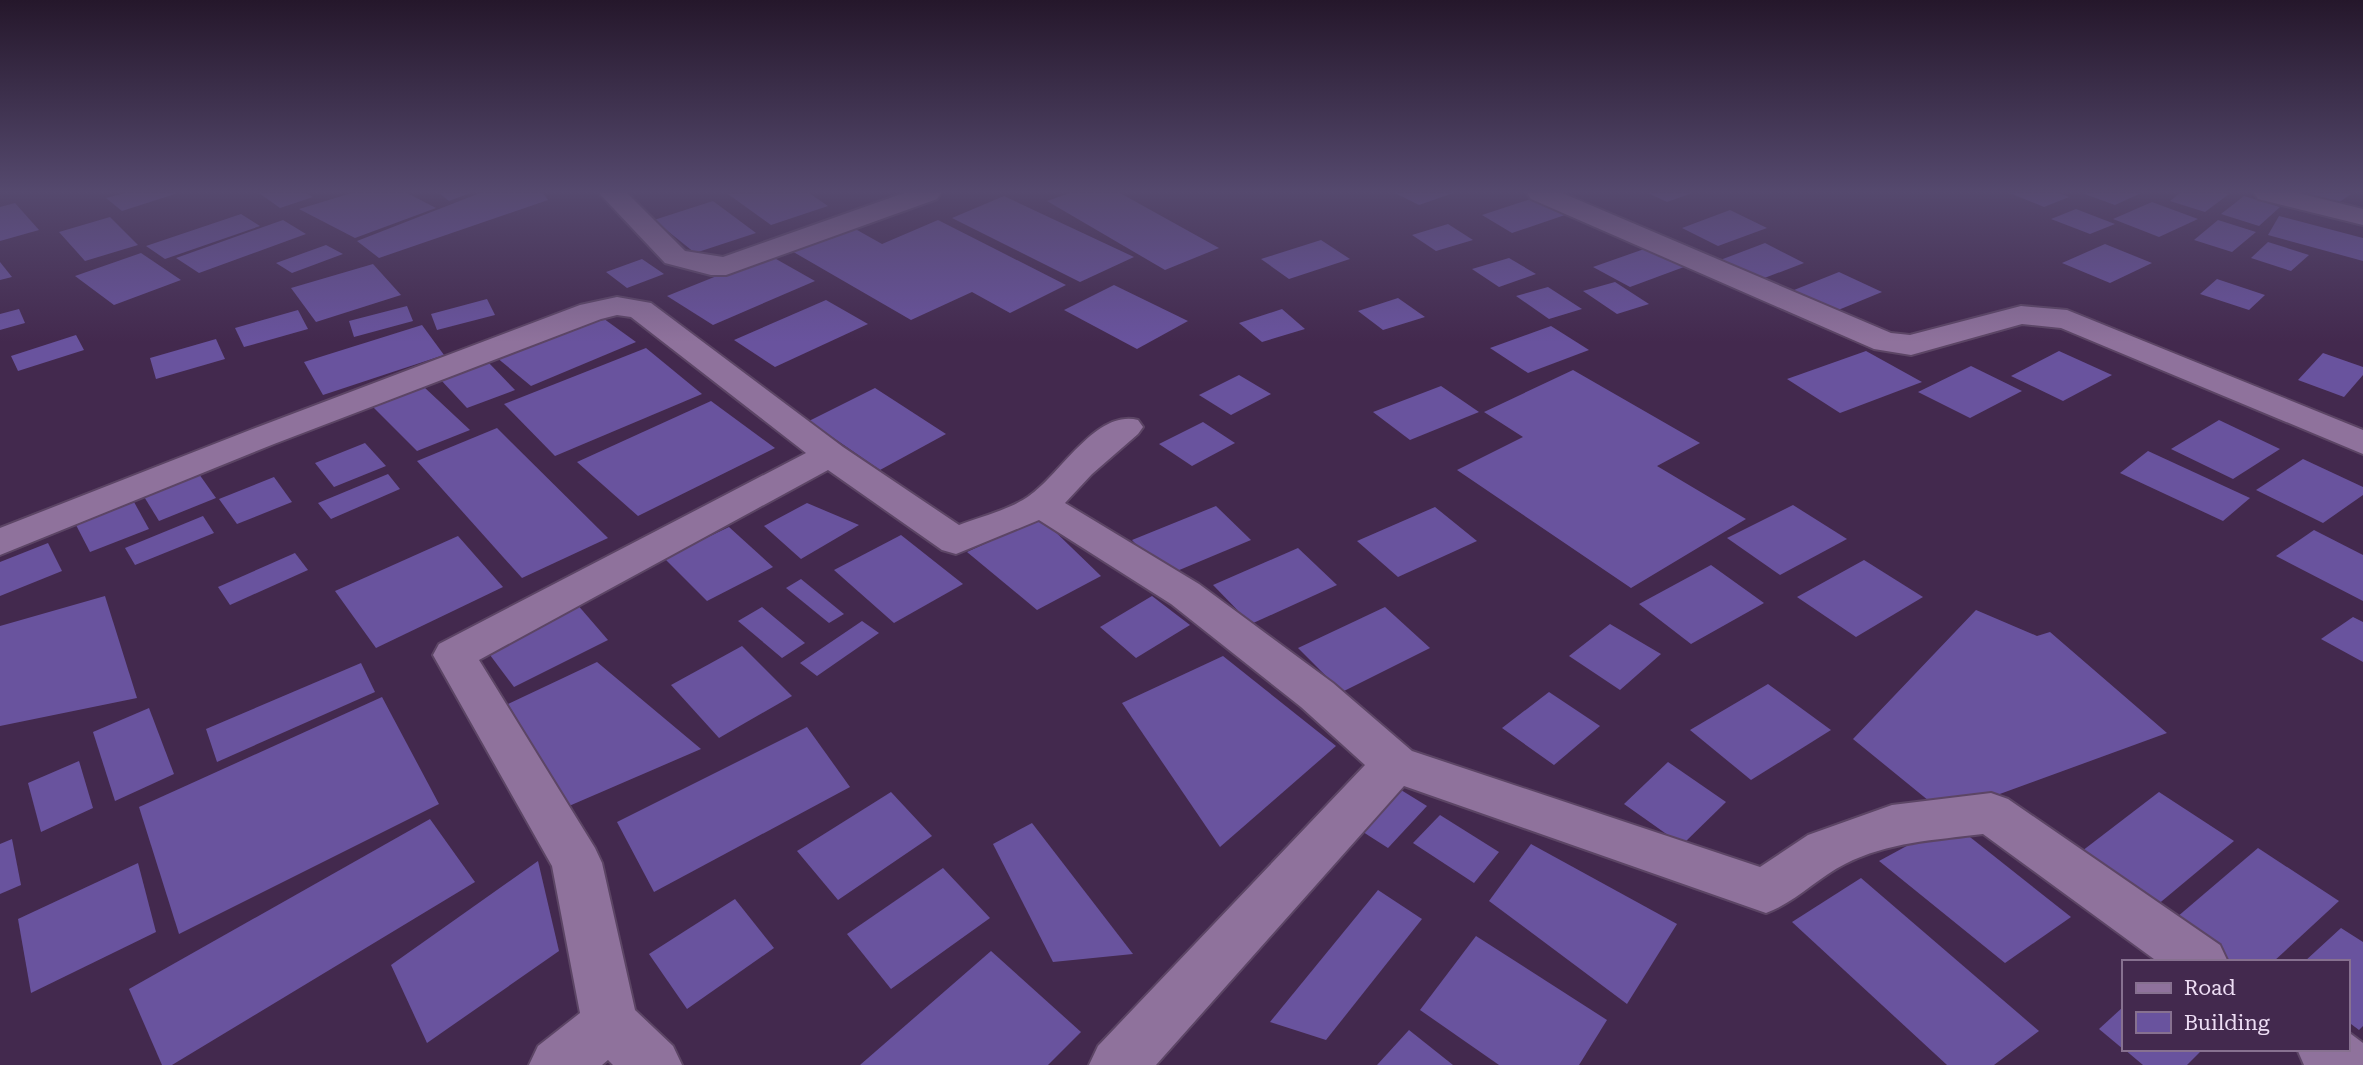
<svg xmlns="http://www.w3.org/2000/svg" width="2363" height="1065" viewBox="0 0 2363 1065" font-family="'Roboto Serif',serif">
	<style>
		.building { fill: #69539e }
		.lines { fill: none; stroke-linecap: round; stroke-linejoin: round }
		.minor-casing { stroke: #5c4565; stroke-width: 4 }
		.minor { fill: #8f729c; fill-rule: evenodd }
	</style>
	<rect width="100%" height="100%" fill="#43294e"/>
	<!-- building -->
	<g class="building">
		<polygon points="125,193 178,193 122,211 106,198"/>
		<polygon points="259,193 306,193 313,197 280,208"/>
		<polygon points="352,193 407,193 436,208 355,238 299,209"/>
		<polygon points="439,193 470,193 449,201"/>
		<polygon points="480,193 543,193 548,200 379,258 357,241"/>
		<polygon points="809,193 828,206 771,225 728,194"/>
		<polygon points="1070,193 1120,193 1219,248 1165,270 1047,201"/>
		<polygon points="1395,193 1453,193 1419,205"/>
		<polygon points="1648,193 1692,193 1667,202"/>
		<polygon points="2010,193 2058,193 2069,197 2044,207"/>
		<polygon points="2082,193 2141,193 2115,205"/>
		<polygon points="2180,193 2225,193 2229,194 2205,212 2170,201"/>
		<polygon points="2310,193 2346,193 2351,194 2335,205 2305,196"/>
		<polygon points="1004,196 1134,257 1080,282 952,218"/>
		<polygon points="2244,196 2280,207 2259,226 2221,214"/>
		<polygon points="1534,198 1565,215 1512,233 1482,215"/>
		<polygon points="713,201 756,233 695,253 654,220"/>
		<polygon points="2152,202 2198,219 2159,237 2113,219"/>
		<polygon points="15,203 39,230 0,241 0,207"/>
		<polygon points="2076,209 2115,224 2090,234 2051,219"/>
		<polygon points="1730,210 1767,228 1718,246 1682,228"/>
		<polygon points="241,214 260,226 165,259 146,246"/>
		<polygon points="2279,216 2363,238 2363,261 2268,235"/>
		<polygon points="110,217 138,245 85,261 59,232"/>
		<polygon points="283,220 306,234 199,273 176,258"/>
		<polygon points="938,220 1066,285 1010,313 972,292 911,320 790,250 850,226 882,244"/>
		<polygon points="2218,220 2256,232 2232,252 2194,240"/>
		<polygon points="1448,224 1473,240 1436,251 1412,235"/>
		<polygon points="1321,240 1350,259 1289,279 1261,259"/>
		<polygon points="2268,242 2309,255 2291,271 2251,258"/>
		<polygon points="1765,243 1804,263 1754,282 1715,262"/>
		<polygon points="2105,244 2152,263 2110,283 2062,263"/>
		<polygon points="326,245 343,254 292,273 276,263"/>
		<polygon points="1647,248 1684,267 1630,287 1593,267"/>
		<polygon points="141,253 181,280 114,305 75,276"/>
		<polygon points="769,255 815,281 713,325 667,296"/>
		<polygon points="1509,258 1536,274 1499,287 1472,269"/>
		<polygon points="642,259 664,274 627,288 606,272"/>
		<polygon points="0,262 12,277 0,280"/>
		<polygon points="373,264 401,295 316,322 291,288"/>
		<polygon points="1839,272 1882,292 1831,313 1789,292"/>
		<polygon points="2217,279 2265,295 2249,310 2200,294"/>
		<polygon points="1615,282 1649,304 1617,314 1583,291"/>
		<polygon points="1114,285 1188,321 1137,349 1064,310"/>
		<polygon points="1548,287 1582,309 1549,319 1516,296"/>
		<polygon points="1398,298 1425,317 1383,330 1358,311"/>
		<polygon points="487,299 495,315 437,330 431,314"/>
		<polygon points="826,300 868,324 775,367 734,340"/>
		<polygon points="407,306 413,321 354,337 349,321"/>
		<polygon points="19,309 25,323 0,330 0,314"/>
		<polygon points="1282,309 1305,329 1262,342 1239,323"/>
		<polygon points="298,310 308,329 244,347 235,328"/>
		<polygon points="600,316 636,342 531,386 496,357"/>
		<polygon points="422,325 444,355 323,395 304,362"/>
		<polygon points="1551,326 1589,350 1528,373 1490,348"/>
		<polygon points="76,335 84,350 18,371 11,356"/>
		<polygon points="216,339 225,359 156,379 150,358"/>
		<polygon points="646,348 702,394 555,456 504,404"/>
		<polygon points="1866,351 1922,382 1840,413 1787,379"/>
		<polygon points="2059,351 2112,375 2063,401 2011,376"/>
		<polygon points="2323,353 2363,367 2363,375 2344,397 2298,380"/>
		<polygon points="488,362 515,390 467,408 440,379"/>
		<polygon points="1971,366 2022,391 1970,418 1918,392"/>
		<polygon points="1573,370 1700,443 1657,466 1746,519 1631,588 1457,470 1523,437 1484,412"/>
		<polygon points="1239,375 1271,394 1231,415 1199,395"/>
		<polygon points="1441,386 1479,412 1410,440 1373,412"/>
		<polygon points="424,387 470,430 417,451 373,407"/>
		<polygon points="875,388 946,434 880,470 809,421"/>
		<polygon points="711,401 775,448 638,516 577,462"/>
		<polygon points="2219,420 2280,449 2233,479 2171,449"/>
		<polygon points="1203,422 1235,443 1192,466 1159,444"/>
		<polygon points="497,428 608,538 522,578 417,461"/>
		<polygon points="365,443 386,466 334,487 315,463"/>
		<polygon points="2148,451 2250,498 2223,521 2120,473"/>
		<polygon points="2303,459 2363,487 2363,495 2323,523 2256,490"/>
		<polygon points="199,474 216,498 159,521 143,495"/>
		<polygon points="388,474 400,489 331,519 318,503"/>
		<polygon points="274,477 292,502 237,524 219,499"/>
		<polygon points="134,502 149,529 90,552 76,525"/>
		<polygon points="807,503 859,525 801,559 764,526"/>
		<polygon points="1793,505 1847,539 1780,575 1727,538"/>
		<polygon points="1216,506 1251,540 1165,576 1132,540"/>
		<polygon points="1435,507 1477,541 1398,577 1357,541"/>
		<polygon points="203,516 214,533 135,565 125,548"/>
		<polygon points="1041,518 1101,576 1037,610 967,552"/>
		<polygon points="729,527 773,567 707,601 664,558"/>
		<polygon points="2314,530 2363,555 2363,601 2276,556"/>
		<polygon points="901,535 963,584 894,623 834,570"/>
		<polygon points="458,536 503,587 376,648 335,591"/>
		<polygon points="48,543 62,571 0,596 0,562"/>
		<polygon points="1298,548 1337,585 1251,624 1213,585"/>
		<polygon points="295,553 308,570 230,605 218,587"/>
		<polygon points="1864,560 1923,597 1856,637 1797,597"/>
		<polygon points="1711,565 1764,603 1691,644 1639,604"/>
		<polygon points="801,579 844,614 829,623 786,588"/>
		<polygon points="105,596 137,698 0,726 0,626"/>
		<polygon points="1152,596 1190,625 1136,658 1100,627"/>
		<polygon points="576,603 608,640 514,687 484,647"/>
		<polygon points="762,607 805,643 782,658 738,621"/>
		<polygon points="1385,607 1430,648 1342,692 1298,648"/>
		<polygon points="1976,610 2037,636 2050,632 2167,733 1945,814 1853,739"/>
		<polygon points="2353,617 2363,622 2363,662 2321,639"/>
		<polygon points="862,621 879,633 817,676 800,663"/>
		<polygon points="1610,624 1661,654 1620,690 1569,656"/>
		<polygon points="742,646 792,696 719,738 671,685"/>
		<polygon points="1223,656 1336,746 1220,847 1122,703"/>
		<polygon points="597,662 701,749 569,806 508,704"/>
		<polygon points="361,663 375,692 217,762 206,729"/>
		<polygon points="1768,684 1831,730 1751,780 1690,730"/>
		<polygon points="1549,692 1600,726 1554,765 1502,728"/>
		<polygon points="382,697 439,804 179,934 139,807"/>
		<polygon points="149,708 174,774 115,801 93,732"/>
		<polygon points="807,727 850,787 654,892 617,822"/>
		<polygon points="79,761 93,808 41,832 28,783"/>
		<polygon points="1668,762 1726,802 1682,845 1624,804"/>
		<polygon points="1388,782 1427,806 1388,848 1349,823"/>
		<polygon points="891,792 932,836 838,900 797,851"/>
		<polygon points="2159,792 2234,841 2144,916 2069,861"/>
		<polygon points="1440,815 1499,852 1474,883 1413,843"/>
		<polygon points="430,819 475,882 172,1065 162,1065 129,989"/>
		<polygon points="1951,822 2071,917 2005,963 1879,861"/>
		<polygon points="1032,823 1133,954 1053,962 993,844"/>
		<polygon points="12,839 21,885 0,894 0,844"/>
		<polygon points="1531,844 1677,924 1627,1004 1489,901"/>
		<polygon points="2258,848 2339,901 2273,962 2223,962 2170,923"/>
		<polygon points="538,861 559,951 427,1043 391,965"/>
		<polygon points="138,863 156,932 31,993 18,919"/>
		<polygon points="943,868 990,918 891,989 847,934"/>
		<polygon points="1861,878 2039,1031 1994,1065 1947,1065 1792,922"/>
		<polygon points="1378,890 1422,919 1326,1040 1270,1022"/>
		<polygon points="735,899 774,948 687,1009 649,954"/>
		<polygon points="2341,928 2363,942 2363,1026 2359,1030 2347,1021 2347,962 2304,962"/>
		<polygon points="1476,936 1607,1020 1579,1065 1499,1065 1420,1010"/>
		<polygon points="991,951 1081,1032 1048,1065 860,1065"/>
		<polygon points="2123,1007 2123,1049 2099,1029"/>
		<polygon points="1409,1030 1453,1065 1377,1065"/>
		<polygon points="2124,1049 2203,1049 2187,1065 2143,1065"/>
	</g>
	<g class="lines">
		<!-- minor casing -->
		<g class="minor-casing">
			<g id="minor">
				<polygon points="599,193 627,193 685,251 723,257 904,193 941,193 937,199 726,275 711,275 665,263"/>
				<polygon points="1527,193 1562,193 1891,333 1910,335 2021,306 2067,310 2363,430 2363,454 2061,328 2022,324 1911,355 1874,349 1531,199"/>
				<polygon points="2254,193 2298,193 2363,209 2363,225 2258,199"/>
				<path d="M617,297l34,6 192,144 116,78c21,-8 52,-16 70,-29 31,-21 67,-87 109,-76l5,7 -5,7 -46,40 -27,29 134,81 134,99 79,68 348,116 48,-32 84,-30 99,-12 17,6 212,146 8,17h-70l-175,-128c-48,6 -95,8 -138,30 -28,14 -49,38 -79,49l-362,-127 -248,279h-67l9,-19 267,-281 -64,-58 -130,-103 -132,-84 -83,34 -14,-4 -114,-80 -349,190 116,188 7,15 33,147 38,36 9,19h-69l-5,-5 -6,5h-73l9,-19 42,-33 -28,-147 -119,-211 6,-11 367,-191 -175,-136 -14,-2 -16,4 -327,125 -274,111v-27l250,-98 330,-125z"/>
				<polygon points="2347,1031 2363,1043 2363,1065 2304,1065 2297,1049 2347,1049"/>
			</g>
		</g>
		<!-- minor -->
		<use href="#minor" class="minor"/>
	</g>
	<!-- sky -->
	<linearGradient id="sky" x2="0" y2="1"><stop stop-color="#25172b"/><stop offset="0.56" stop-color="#55496e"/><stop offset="1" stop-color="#55496e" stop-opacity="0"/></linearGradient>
	<rect width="2363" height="342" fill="url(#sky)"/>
	<!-- legend -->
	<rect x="2122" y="960" width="228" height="91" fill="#43294e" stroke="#877190" stroke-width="2"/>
	<rect x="2136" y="983" width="35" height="10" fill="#8f729c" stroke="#877190" stroke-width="2"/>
	<text x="2184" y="995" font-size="21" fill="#edddf4">Road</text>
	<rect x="2136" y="1012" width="35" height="21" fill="#69539e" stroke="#877190" stroke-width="2"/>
	<text x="2184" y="1030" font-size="21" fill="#edddf4">Building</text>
</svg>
